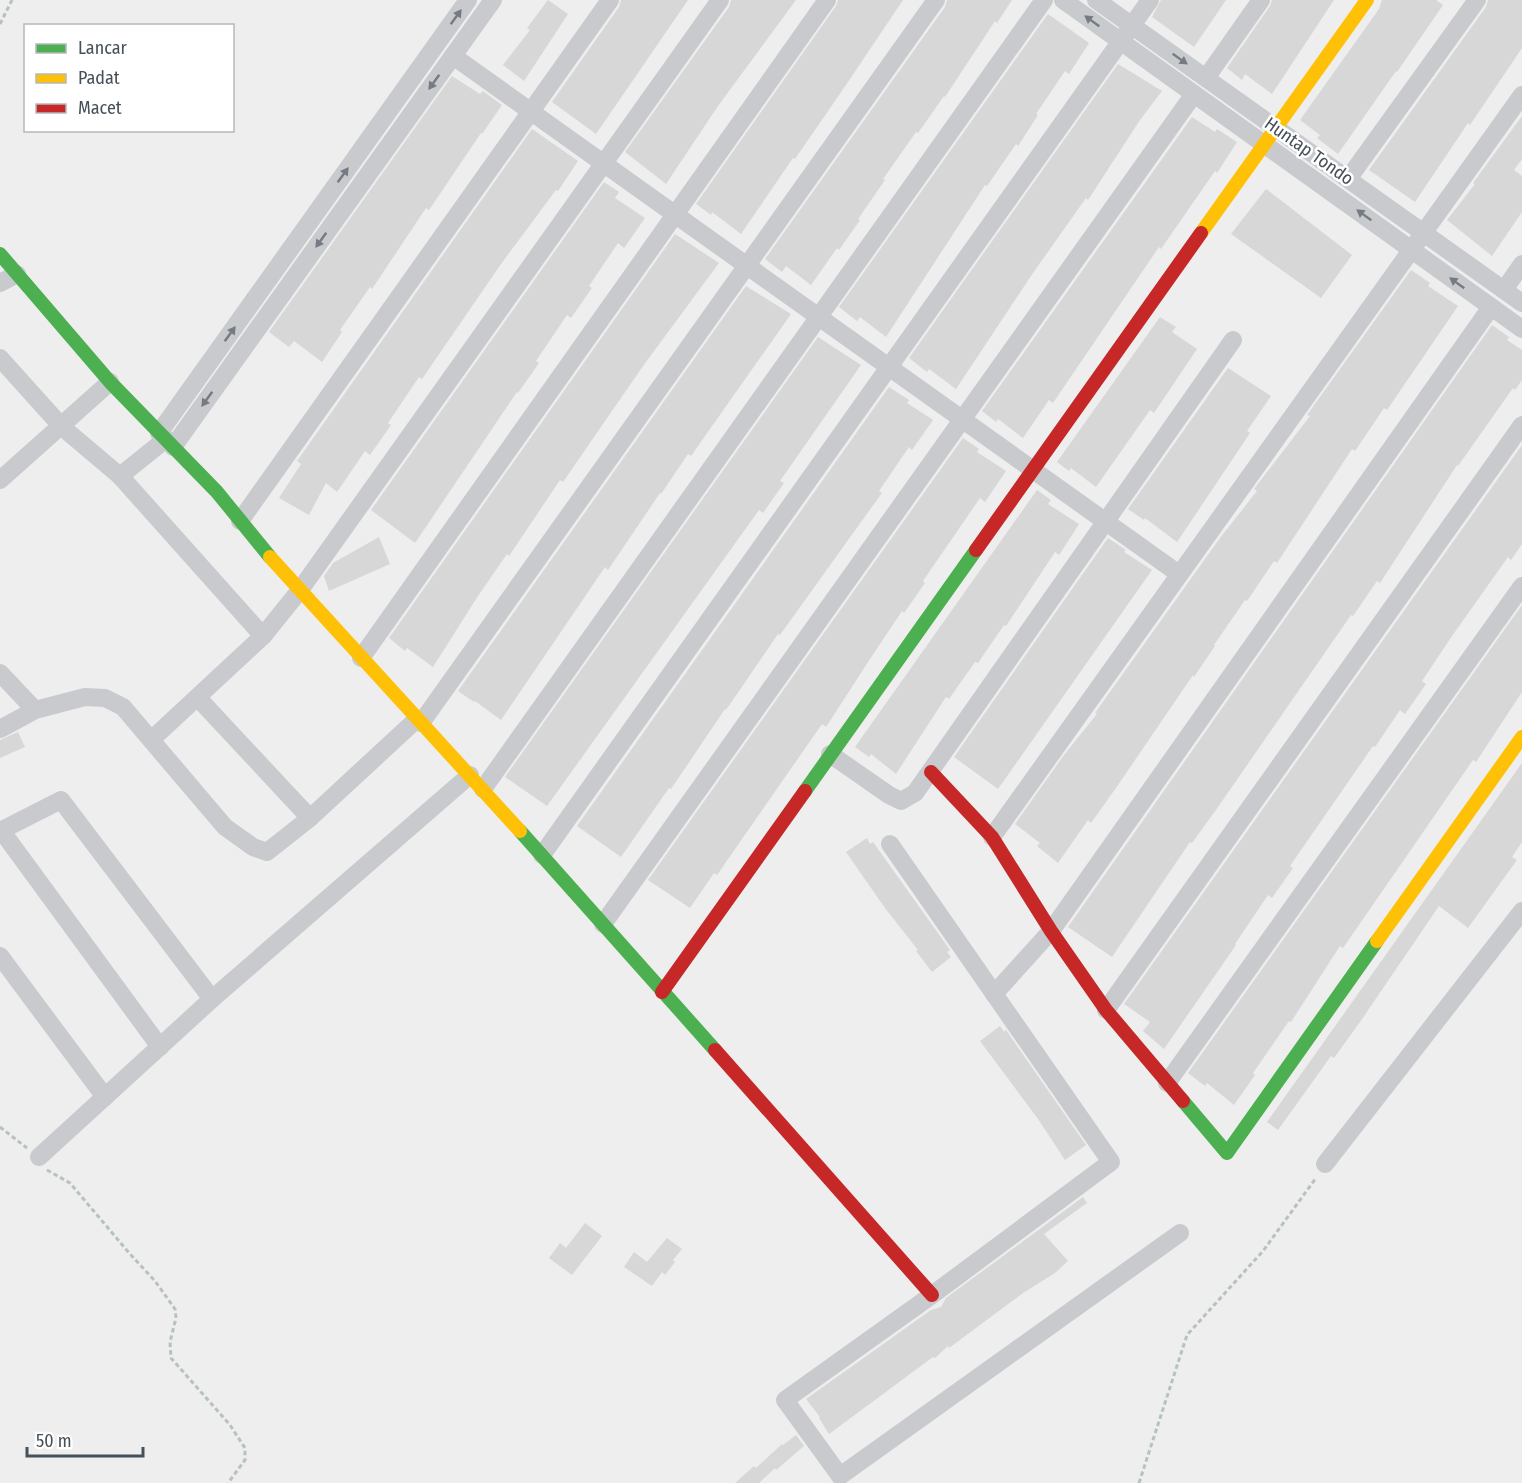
<svg xmlns="http://www.w3.org/2000/svg" width="1522" height="1483" viewBox="0 0 1522 1483" font-family="'Fira Sans Condensed',sans-serif">
	<style>
		.building { fill: #d7d7d8 }
		.lines { fill: none; stroke-linecap: round; stroke-linejoin: round }
		.path { stroke: #b6c2be; stroke-width: 3; stroke-dasharray: 4.5 3; stroke-linecap: butt }
		.street { stroke: #c8cacd; stroke-width: 18 }
		.fast { stroke: #4caf50; stroke-width: 14 }
		.slow { stroke: #ffc107; stroke-width: 14 }
		.jam { stroke: #c62828; stroke-width: 14 }
		.oneway { fill: #747b82 }
		.labels { text-anchor: middle; dominant-baseline: central; stroke-width: 5; stroke-linejoin: round; paint-order: stroke }
		.street-label { font-size: 18px; fill: #465059; stroke: #fff }
	</style>
	<rect width="100%" height="100%" fill="#eee"/>
	<!-- building -->
	<g class="building">
		<polygon points="548,0 568,14 524,81 503,65 530,30 527,28"/>
		<polygon points="621,0 688,0 596,134 552,102 619,7"/>
		<polygon points="731,0 796,0 718,106 666,184 625,152 729,7"/>
		<polygon points="838,0 903,0 846,85 795,159 793,158 741,234 712,212 711,215 696,204 836,6"/>
		<polygon points="947,0 1012,0 997,23 995,21 945,97 944,96 918,133 916,132 883,179 885,180 858,219 860,220 839,250 837,248 811,285 786,266 782,272 765,259 945,7"/>
		<polygon points="1161,0 1226,0 1194,47 1152,17"/>
		<polygon points="1272,0 1334,0 1272,94 1245,74 1242,80 1227,68 1270,6"/>
		<polygon points="1382,0 1436,0 1443,5 1397,72 1396,71 1338,154 1317,138 1320,135 1300,120 1379,9"/>
		<polygon points="1488,0 1522,0 1522,48 1470,125 1468,123 1415,202 1369,170 1486,7"/>
		<polygon points="1048,14 1089,43 1069,74 1065,71 1036,114 1038,115 1018,146 1016,144 987,186 985,185 886,337 860,317 857,321 839,307"/>
		<polygon points="1118,64 1162,91 1140,120 1088,200 1086,198 1033,273 956,389 929,369 927,372 909,358"/>
		<polygon points="452,76 480,94 483,91 502,105 482,134 481,133 429,210 426,208 372,289 370,287 340,330 342,332 322,362 294,341 289,347 269,332"/>
		<polygon points="1522,116 1522,159 1514,170 1522,176 1522,212 1492,256 1447,220 1475,184 1473,183"/>
		<polygon points="1192,117 1215,132 1217,129 1237,142 1217,173 1215,171 1161,249 1159,247 1053,403 1049,400 1023,438 998,419 996,422 982,411"/>
		<polygon points="532,129 578,161 558,191 556,190 501,264 422,379 419,377 388,423 391,425 370,455 365,451 337,492 326,483 309,515 279,498 301,464 297,461"/>
		<polygon points="604,182 619,192 615,198 645,218 624,248 618,243 589,286 592,288 571,318 567,315 536,361 539,363 518,393 517,392 415,543 371,510"/>
		<polygon points="1266,189 1352,255 1321,298 1231,234"/>
		<polygon points="675,234 719,263 643,366 563,482 560,480 509,556 507,554 476,599 433,667 407,648 405,651 389,638"/>
		<polygon points="1411,270 1430,283 1428,286 1458,306 1387,410 1384,408 1355,451 1352,449 1277,563 1274,561 1247,601 1245,600 1214,645 1215,646 1194,677 1193,675 1118,785 1091,823 1088,820 1058,863 1037,846 1040,843 1015,824 1064,755 1097,714 1095,713 1220,538 1257,491 1254,489 1310,416 1307,415"/>
		<polygon points="746,286 791,314 691,456 688,454 661,494 660,493 608,570 605,567 501,720 475,701 474,702 458,691"/>
		<polygon points="1160,317 1176,327 1172,332 1197,349 1154,413 1150,410 1096,487 1071,468 1069,471 1057,462"/>
		<polygon points="1492,325 1509,337 1507,340 1522,350 1522,380 1515,390 1513,388 1458,466 1457,465 1380,583 1377,581 1353,616 1351,615 1218,807 1192,843 1190,842 1112,957 1068,927"/>
		<polygon points="818,337 861,365 780,481 784,483 763,513 759,510 547,806 505,777"/>
		<polygon points="1228,368 1271,396 1247,431 1250,433 1177,542 1145,518 1144,520 1128,509"/>
		<polygon points="889,387 909,400 907,403 933,420 912,450 909,447 879,491 882,493 861,522 780,635 778,634 726,710 725,709 671,789 669,788 621,857 577,826"/>
		<polygon points="963,438 979,449 977,452 1006,471 985,502 980,498 923,581 925,583 904,613 902,611 870,659 826,727 822,724 717,875 714,873 690,908 648,880"/>
		<polygon points="1522,445 1522,544 1511,560 1508,557 1452,636 1422,681 1426,684 1405,714 1400,710 1375,747 1373,746 1290,866 1293,868 1272,898 1268,895 1235,944 1236,945 1164,1049 1143,1031 1150,1022 1124,1004"/>
		<polygon points="1037,490 1051,500 1048,504 1079,524 1059,555 1055,552 1006,626 1004,625 978,663 975,662 949,699 946,697 896,774 871,754 869,757 855,747"/>
		<polygon points="379,537 390,564 329,591 324,576 333,563"/>
		<polygon points="1108,538 1126,550 1124,552 1152,570 998,789 954,757"/>
		<polygon points="1522,605 1522,692 1476,762 1473,760 1343,948 1340,946 1291,1022 1289,1021 1253,1073 1255,1075 1234,1105 1207,1083 1205,1086 1188,1073"/>
		<polygon points="18,732 25,747 0,758 0,740"/>
		<polygon points="1522,763 1522,842 1512,857 1517,860 1468,928 1439,906 1360,1022 1334,1058 1331,1056 1278,1130 1267,1122"/>
		<polygon points="867,838 870,844 873,842 950,950 947,952 951,957 932,972 916,951 918,950 885,908 846,852"/>
		<polygon points="1000,1026 1004,1032 1006,1030 1086,1145 1065,1160 1038,1119 980,1041"/>
		<polygon points="1083,1197 1087,1203 1044,1234 1068,1261 1055,1273 1023,1293 949,1348 948,1346 935,1358 933,1357 829,1434 819,1418 820,1417 806,1399 931,1310 941,1307 946,1298"/>
		<polygon points="585,1223 602,1236 572,1275 549,1258 560,1243 566,1248"/>
		<polygon points="667,1238 682,1249 673,1260 675,1262 665,1275 662,1272 652,1286 624,1267 634,1252 647,1262"/>
		<polygon points="796,1435 804,1446 776,1470 775,1468 759,1483 735,1483 754,1466 756,1468 782,1444 783,1445"/>
	</g>
	<g class="lines">
		<!-- path -->
		<g class="path">
			<polyline points="0,24 12,0"/>
			<polyline points="0,1127 27,1148"/>
			<polyline points="47,1170 70,1183 130,1254 155,1281 175,1309 176,1318 170,1342 171,1358 230,1425 245,1448 245,1460 228,1483"/>
			<polyline points="1139,1483 1187,1335 1263,1251 1316,1178"/>
		</g>
		<!-- street -->
		<g class="street">
			<polyline points="1063,0 1522,329"/>
			<polyline points="1096,0 1522,303"/>
			<polyline points="453,56 1179,574"/>
			<polyline points="1206,78 1261,0"/>
			<polyline points="1348,179 1477,0"/>
			<polyline points="0,283 17,274"/>
			<polyline points="1504,290 1522,264"/>
			<polyline points="0,358 62,427 120,476 263,636 300,590 720,0"/>
			<polyline points="159,433 468,0"/>
			<polyline points="173,447 493,0"/>
			<polyline points="120,476 166,439"/>
			<polyline points="0,480 110,382"/>
			<polyline points="240,521 610,0"/>
			<polyline points="361,658 827,0"/>
			<polyline points="0,673 35,710"/>
			<polyline points="198,698 310,818"/>
			<polyline points="421,723 936,0"/>
			<polyline points="0,729 35,710 85,697 105,698 123,707 225,827 253,847 267,852 310,818 417,719"/>
			<polyline points="151,740 263,636"/>
			<polyline points="830,754 889,795 901,801 915,793 1233,340"/>
			<polyline points="483,789 1044,0"/>
			<polyline points="1,830 160,1047"/>
			<polyline points="0,831 61,800 212,999"/>
			<polyline points="992,837 1522,95"/>
			<polyline points="890,844 1111,1162 932,1295 785,1400 840,1476 1180,1233"/>
			<polyline points="542,855 1150,0"/>
			<polyline points="603,924 1194,94"/>
			<polyline points="0,956 105,1097"/>
			<polyline points="994,994 1051,931 1491,307"/>
			<polyline points="1106,1010 1522,425"/>
			<polyline points="1167,1083 1522,586"/>
			<polyline points="39,1157 212,999 470,775"/>
			<polyline points="1325,1164 1522,911"/>
		</g>
		<!-- fast -->
		<g class="fast">
			<polyline points="0,254 110,382 217,492 270,557"/>
			<polyline points="805,791 976,550"/>
			<polyline points="520,831 715,1050"/>
			<polyline points="1183,1101 1227,1153 1377,941"/>
		</g>
		<!-- slow -->
		<g class="slow">
			<polyline points="1201,233 1367,0"/>
			<polyline points="270,557 520,831"/>
			<polyline points="1377,941 1522,737"/>
		</g>
		<!-- jam -->
		<g class="jam">
			<polyline points="976,550 1201,233"/>
			<polyline points="931,772 992,837 1051,931 1106,1010 1183,1101"/>
			<polyline points="662,992 805,791"/>
			<polyline points="715,1050 932,1295"/>
		</g>
	</g>
	<!-- one-way arrows -->
	<defs><path id="oneway-solid" d="M-6-.8H1V-3.2L6.5 0L1 3.2V.8H-6Z" transform="scale(1.5)"/></defs>
	<g class="oneway">
		<use href="#oneway-solid" transform="translate(456 17) rotate(-54)"/>
		<use href="#oneway-solid" transform="translate(1092 21) rotate(-144)"/>
		<use href="#oneway-solid" transform="translate(1180 59) rotate(35)"/>
		<use href="#oneway-solid" transform="translate(434 82) rotate(126)"/>
		<use href="#oneway-solid" transform="translate(343 175) rotate(-54)"/>
		<use href="#oneway-solid" transform="translate(1364 215) rotate(-144)"/>
		<use href="#oneway-solid" transform="translate(321 240) rotate(126)"/>
		<use href="#oneway-solid" transform="translate(1457 283) rotate(-144)"/>
		<use href="#oneway-solid" transform="translate(230 334) rotate(-54)"/>
		<use href="#oneway-solid" transform="translate(207 399) rotate(126)"/>
	</g>
	<g class="labels">
		<!-- street labels -->
		<g class="street-label">
			<text transform="translate(1309 151) rotate(35)">Huntap Tondo</text>
		</g>
	</g>
	<!-- legend -->
	<rect x="24" y="24" width="210" height="108" fill="#ffffff" stroke="#b5b9bd" stroke-width="1.5"/>
	<rect x="36" y="44" width="30" height="9" fill="#4caf50" stroke="#b5b9bd" stroke-width="1.5"/>
	<text x="78" y="54" font-size="18" fill="#465059">Lancar</text>
	<rect x="36" y="74" width="30" height="9" fill="#ffc107" stroke="#b5b9bd" stroke-width="1.5"/>
	<text x="78" y="84" font-size="18" fill="#465059">Padat</text>
	<rect x="36" y="104" width="30" height="9" fill="#c62828" stroke="#b5b9bd" stroke-width="1.5"/>
	<text x="78" y="114" font-size="18" fill="#465059">Macet</text>
	<!-- scale -->
	<path d="M27 1447v9h116v-9" fill="none" stroke="#465059" stroke-width="3"/>
	<text x="36" y="1447" font-size="18" fill="#465059" stroke="#ffffff" stroke-width="4.5" paint-order="stroke">50 m</text>
</svg>
